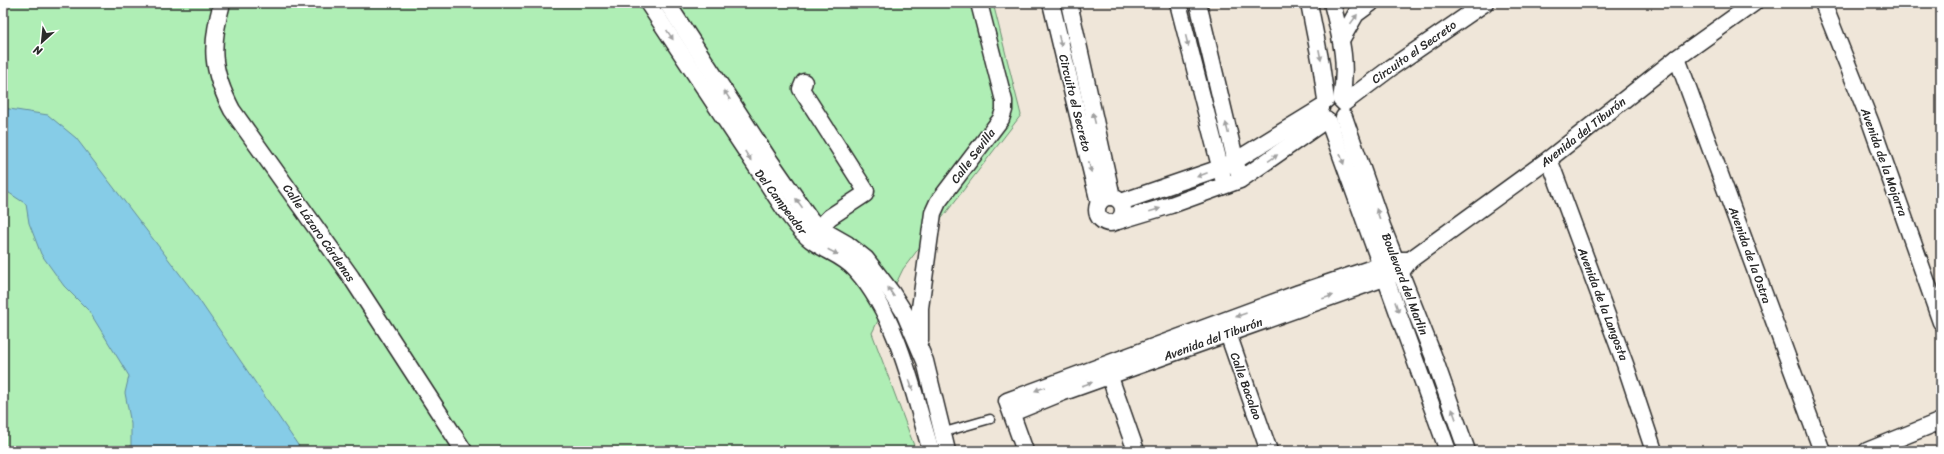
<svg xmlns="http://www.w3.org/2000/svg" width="1944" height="454" viewBox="0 0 1944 454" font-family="Sriracha,sans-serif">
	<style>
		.green { fill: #afeeb5; stroke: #6d8c70 }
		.water { fill: #86cce7; stroke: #628c9c }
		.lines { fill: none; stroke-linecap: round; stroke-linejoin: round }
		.service-casing { stroke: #2b2b2b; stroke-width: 11 }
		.minor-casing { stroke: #2b2b2b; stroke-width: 19 }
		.service { stroke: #fff; stroke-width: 8 }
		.minor { stroke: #fff; stroke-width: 16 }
		.oneway { fill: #a0a0a0 }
		.labels { text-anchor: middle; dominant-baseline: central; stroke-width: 3; stroke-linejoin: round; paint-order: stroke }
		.street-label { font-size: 12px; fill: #2b2b2b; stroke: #fff }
	</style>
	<rect width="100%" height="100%" fill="#efe6d9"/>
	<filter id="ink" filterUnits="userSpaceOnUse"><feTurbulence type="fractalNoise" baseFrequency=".025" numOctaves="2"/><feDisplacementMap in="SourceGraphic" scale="8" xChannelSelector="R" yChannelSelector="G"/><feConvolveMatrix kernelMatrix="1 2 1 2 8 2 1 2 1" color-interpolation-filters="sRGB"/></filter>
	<g filter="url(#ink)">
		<!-- green -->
		<polygon class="green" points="3,3 993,3 1021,115 903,269 872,333 916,451 3,451"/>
		<!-- water -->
		<polygon class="water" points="3,108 48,115 76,138 195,294 302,451 131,451 131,424 125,393 129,376 89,311 64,286 41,254 29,223 26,204 3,189"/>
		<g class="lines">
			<!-- service casing -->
			<g class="service-casing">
				<polyline id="service" points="941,433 990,419"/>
			</g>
			<!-- minor casing -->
			<g class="minor-casing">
				<g id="minor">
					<path d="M222,3c-12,43 -11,67 10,107l119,167 113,174"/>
					<path d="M648,3l137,207c8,10 15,22 26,30 14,11 32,15 45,30 42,47 57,122 75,181"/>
					<polyline points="667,3 768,158 811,220 819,228 847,244 866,259 892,293 904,312 925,361 947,451"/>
					<polyline points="1051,3 1099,203"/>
					<polyline points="1069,3 1112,197"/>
					<polyline points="1178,3 1223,178"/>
					<polyline points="1198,3 1238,171"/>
					<polyline points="1309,3 1321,64 1326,100"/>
					<path d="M1332,3c9,36 16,59 9,97"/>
					<polyline points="1823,3 1870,121 1941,322"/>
					<polyline points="1341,40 1356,14 1371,3"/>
					<polyline points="1677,58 1822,451"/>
					<polyline points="804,82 801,89 866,191 865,194 830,217 819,228"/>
					<polyline points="1344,103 1392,67 1485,3"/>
					<polyline points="1344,117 1382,226 1433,355 1467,451"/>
					<polyline points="1329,122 1448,451"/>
					<polyline points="1549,159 1625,364 1654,451"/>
					<circle cx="1110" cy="210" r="13"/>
					<polyline points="1121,202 1220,168 1235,161 1321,108"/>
					<polyline points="1118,221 1171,205 1240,180 1326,120"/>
					<polyline points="1225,325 1269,451"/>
					<polyline points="920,340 920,308 933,213 938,202 1001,119 1004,110 1004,101 979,3"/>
					<polyline points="1106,366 1136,451"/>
					<polyline points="1012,413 1061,393 1401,272 1410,260 1549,159 1677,58 1754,3"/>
					<polyline points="1025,451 1007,401 1299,293 1396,260 1410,260"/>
					<polyline points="1867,451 1941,421"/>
				</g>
			</g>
			<!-- service -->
			<use href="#service" class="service"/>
			<!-- minor -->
			<use href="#minor" class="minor"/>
		</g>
		<!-- one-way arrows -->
		<defs><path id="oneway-solid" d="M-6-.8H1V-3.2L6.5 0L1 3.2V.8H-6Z"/></defs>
		<g class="oneway">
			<use href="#oneway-solid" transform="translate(1354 19) rotate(-54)"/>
			<use href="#oneway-solid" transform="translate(670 35) rotate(56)"/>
			<use href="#oneway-solid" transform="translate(1060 41) rotate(76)"/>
			<use href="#oneway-solid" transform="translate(1187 41) rotate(76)"/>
			<use href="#oneway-solid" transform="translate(1320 55) rotate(79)"/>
			<use href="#oneway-solid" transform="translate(727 95) rotate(-123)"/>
			<use href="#oneway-solid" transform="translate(1094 118) rotate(-104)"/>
			<use href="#oneway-solid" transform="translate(1227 128) rotate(-103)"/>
			<use href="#oneway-solid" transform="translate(748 156) rotate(57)"/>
			<use href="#oneway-solid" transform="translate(1273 158) rotate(-35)"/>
			<use href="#oneway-solid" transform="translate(1342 159) rotate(71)"/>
			<use href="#oneway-solid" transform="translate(1090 167) rotate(77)"/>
			<use href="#oneway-solid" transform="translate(1202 175) rotate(159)"/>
			<use href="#oneway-solid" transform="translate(799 203) rotate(-126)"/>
			<use href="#oneway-solid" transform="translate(1155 210) rotate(-17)"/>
			<use href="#oneway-solid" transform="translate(1378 214) rotate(-109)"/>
			<use href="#oneway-solid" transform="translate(833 252) rotate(27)"/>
			<use href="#oneway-solid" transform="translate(891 292) rotate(-124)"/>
			<use href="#oneway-solid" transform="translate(1328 297) rotate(-18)"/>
			<use href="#oneway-solid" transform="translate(1397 307) rotate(70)"/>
			<use href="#oneway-solid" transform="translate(1241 315) rotate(160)"/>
			<use href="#oneway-solid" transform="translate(1087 384) rotate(-19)"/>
			<use href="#oneway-solid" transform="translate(911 385) rotate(73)"/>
			<use href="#oneway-solid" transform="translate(1040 389) rotate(160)"/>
			<use href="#oneway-solid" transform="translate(1454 414) rotate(-110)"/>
		</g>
	</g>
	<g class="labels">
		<!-- street labels -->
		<g class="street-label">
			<text transform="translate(1414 52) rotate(-35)">Circuito el Secreto</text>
			<text transform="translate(1075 103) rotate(76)">Circuito el Secreto</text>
			<text transform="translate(1583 132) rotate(-38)">Avenida del Tiburón</text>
			<text transform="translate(973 156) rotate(-53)">Calle Sevilla</text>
			<text transform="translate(1884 162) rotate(70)">Avenida de la Mojarra</text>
			<text transform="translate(781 202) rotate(53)">Del Campeador</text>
			<text transform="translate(319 233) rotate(55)">Calle Lázaro Cárdenas</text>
			<text transform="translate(1750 255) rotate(70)">Avenida de la Ostra</text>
			<text transform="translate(1405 284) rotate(69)">Boulevard del Marlin</text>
			<text transform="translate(1603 304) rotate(69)">Avenida de la Langosta</text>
			<text transform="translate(1213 339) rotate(-20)">Avenida del Tiburón</text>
			<text transform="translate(1246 386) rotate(70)">Calle Bacalao</text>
		</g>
	</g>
	<!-- margin -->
	<rect width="1944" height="454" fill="none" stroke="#fff" stroke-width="16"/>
	<rect x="8" y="8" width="1928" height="438" fill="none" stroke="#2b2b2b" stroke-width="1.5" filter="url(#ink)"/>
	<!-- north arrow -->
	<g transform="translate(42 42) rotate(207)" stroke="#ffffff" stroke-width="3" paint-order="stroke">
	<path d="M0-3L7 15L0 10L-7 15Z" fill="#2b2b2b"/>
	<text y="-6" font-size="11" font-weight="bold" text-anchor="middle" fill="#2b2b2b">N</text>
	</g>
</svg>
